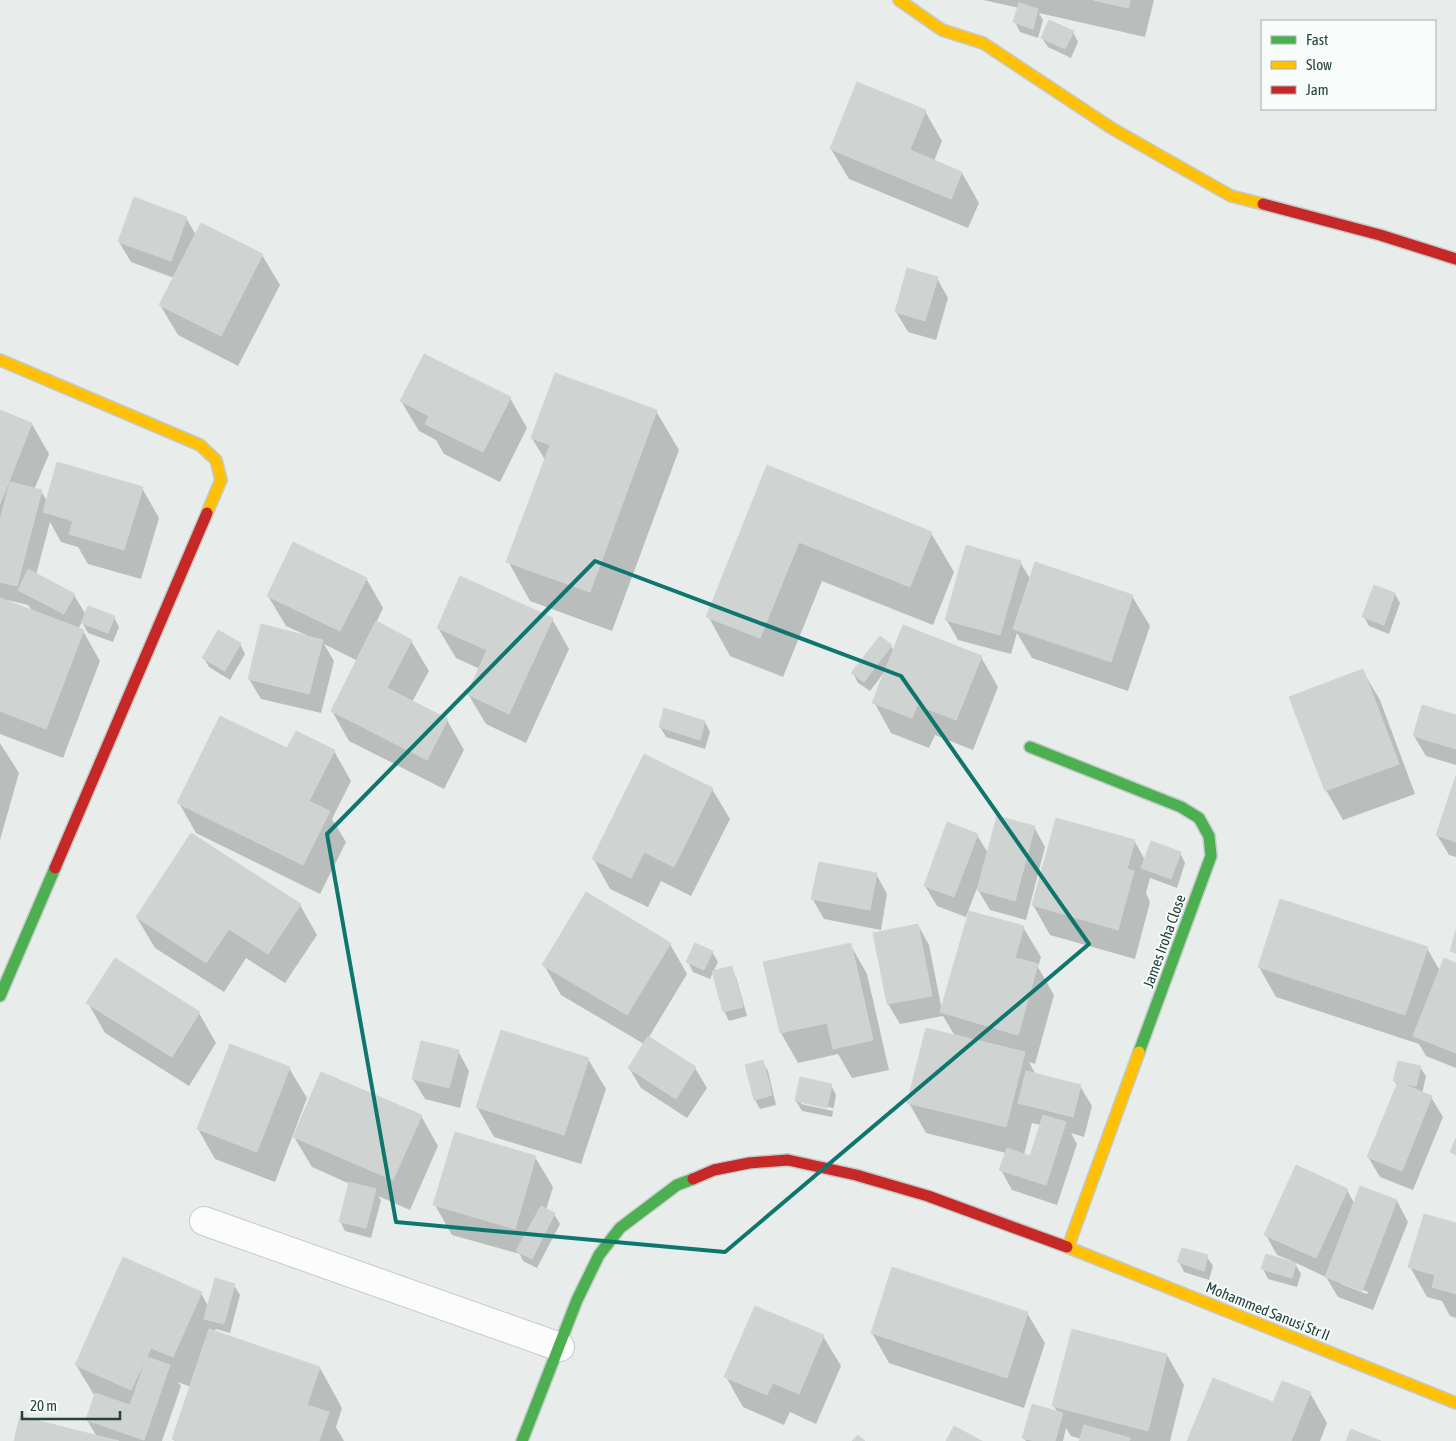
<svg xmlns="http://www.w3.org/2000/svg" width="1456" height="1441" viewBox="0 0 1456 1441" font-family="'Asap Condensed',sans-serif">
	<style>
		.shadow { fill: #0003; fill-rule: evenodd }
		.building { fill: #cfd4d2; stroke: #d1d6d4 }
		.lines { fill: none; stroke-linecap: round; stroke-linejoin: round }
		.street-casing { stroke: #c5cac8; stroke-width: 30 }
		.fast-casing { stroke: #c3cbc8; stroke-width: 14 }
		.slow-casing { stroke: #c3cbc8; stroke-width: 14 }
		.jam-casing { stroke: #c3cbc8; stroke-width: 14 }
		.street { stroke: #fcfcfc; stroke-width: 28 }
		.fast { stroke: #4caf50; stroke-width: 11 }
		.slow { stroke: #ffc107; stroke-width: 11 }
		.jam { stroke: #c62828; stroke-width: 11 }
		.marked { fill: none; stroke: #0f766e; stroke-width: 4; stroke-linejoin: round }
		.labels { text-anchor: middle; dominant-baseline: central; stroke-width: 4; stroke-linejoin: round; paint-order: stroke }
		.street-label { font-size: 15px; fill: #24423a; stroke: #f7fbf9 }
	</style>
	<rect width="100%" height="100%" fill="#e8edeb"/>
	<!-- shadow -->
	<g class="shadow">
		<polygon points="983,0 1154,0 1145,37 1039,13 1043,20 1038,38 1020,32 1015,22 1019,8"/>
		<polygon points="1073,32 1078,42 1071,58 1048,47 1042,38"/>
		<polygon points="925,111 942,141 934,161 962,173 979,203 968,228 849,179 831,149"/>
		<polygon points="186,218 196,235 262,255 280,285 238,366 178,335 160,305 174,278 131,262 119,242"/>
		<polygon points="937,278 948,298 936,340 908,332 896,312"/>
		<polygon points="510,398 527,428 500,482 444,454 436,440 419,431 401,401"/>
		<path d="M0,411l32,13 17,30 -15,36 7,1 6,10 95,-13 17,30 -18,61 -53,-15 -10,-17 -17,-5 -11,-20 -14,53 38,20 12,20 28,2 5,10 -6,15 -25,-9 -6,-11 -4,7 5,2 17,30 -37,97 -63,-24zM7,600l21,5 4,6 -26,-9z"/>
		<polygon points="656,411 679,450 612,631 530,601 508,561 545,460 532,438"/>
		<polygon points="768,467 931,533 954,572 933,625 822,581 783,677 730,656 708,616"/>
		<polygon points="1020,562 1031,580 1132,596 1150,626 1128,691 1032,658 1017,633 1011,654 958,640 946,619"/>
		<polygon points="366,578 383,608 376,623 411,641 429,671 412,702 447,720 464,750 444,789 349,741 332,711 358,661 324,644 334,661 321,713 261,699 249,679 306,635 286,626 268,596"/>
		<polygon points="1395,594 1400,603 1389,634 1369,626 1364,617"/>
		<polygon points="552,619 569,649 526,743 486,724 468,694 480,669 456,658 438,628"/>
		<polygon points="240,644 245,654 230,680 209,667 204,658"/>
		<polygon points="891,646 894,651 981,657 998,687 973,750 935,735 929,748 891,733 874,702 886,670 870,691 858,683 853,673"/>
		<polygon points="1362,670 1380,700 1415,794 1343,820 1326,790"/>
		<polygon points="1456,717 1456,765 1426,756 1414,736"/>
		<polygon points="705,722 710,732 705,749 666,737 660,727"/>
		<polygon points="0,743 19,773 0,840"/>
		<polygon points="287,750 334,751 351,781 332,819 346,842 320,894 196,833 179,803"/>
		<polygon points="1456,779 1456,857 1449,855 1437,835"/>
		<polygon points="712,789 730,819 691,896 661,881 648,907 610,889 593,858"/>
		<polygon points="1057,820 1135,842 1145,860 1180,853 1185,863 1177,888 1150,878 1146,893 1150,902 1135,959 1050,935 1033,905"/>
		<polygon points="1034,827 1045,847 1026,920 990,910 977,888 966,917 937,906 925,886 977,835 988,853"/>
		<polygon points="876,874 887,894 881,930 824,919 812,898"/>
		<polygon points="300,905 317,935 285,983 246,958 224,992 155,948 137,918"/>
		<path d="M918,925l11,20 13,65 81,-83 18,30 -3,10 16,28 -19,69 -6,-2 7,13 44,11 12,20 -8,31 -13,-4 6,11 -20,61 -45,-15 -11,-20 5,-17 -80,-20 -17,-30 46,-67 -12,-20 -43,8 -12,-20 -14,-70zM1032,1123l9,2 -10,32 -7,-2z"/>
		<polygon points="670,944 687,974 649,1037 695,1068 707,1088 687,1118 641,1088 629,1068 644,1044 561,995 544,965"/>
		<polygon points="850,944 867,974 889,1070 852,1078 838,1054 798,1063 781,1033 765,963"/>
		<polygon points="1427,948 1440,971 1456,964 1456,1068 1426,1056 1419,1044 1276,997 1259,967"/>
		<polygon points="712,952 718,962 710,979 693,972 688,962"/>
		<polygon points="731,968 736,977 747,1016 729,1021 724,1011"/>
		<polygon points="88,1003 199,1013 216,1043 189,1086 105,1033"/>
		<polygon points="230,1046 289,1068 307,1098 275,1182 215,1159 198,1129"/>
		<polygon points="458,1051 469,1071 460,1108 425,1099 413,1079"/>
		<polygon points="588,1059 606,1089 581,1164 494,1137 477,1107"/>
		<polygon points="762,1061 768,1071 776,1105 760,1109 755,1100"/>
		<polygon points="1420,1067 1426,1076 1422,1094 1431,1097 1443,1117 1413,1190 1380,1177 1368,1157 1397,1086 1395,1081"/>
		<path d="M831,1085l5,10 -4,22 -30,-6 -6,-10zM801,1101l32,7v3l-32,-7z"/>
		<polygon points="421,1116 438,1146 410,1210 378,1196 381,1200 371,1238 345,1231 340,1221 350,1184 312,1167 294,1137"/>
		<polygon points="535,1157 553,1187 546,1210 554,1214 560,1224 537,1268 523,1261 520,1254 452,1235 435,1205"/>
		<path d="M1361,1187l36,14 11,21 -35,88 -35,-13 -12,-20 -32,-15 7,12 -4,13 -29,-8 -5,-10 28,-6 1,-2 -15,-6 -11,-20 81,-45 7,13zM1341,1282l27,10 -1,2 -26,-10z"/>
		<polygon points="1456,1224 1456,1318 1450,1316 1442,1301 1427,1297 1410,1267"/>
		<polygon points="1207,1257 1213,1266 1209,1280 1184,1272 1179,1262"/>
		<polygon points="234,1285 240,1295 230,1333 216,1329 214,1332 320,1368 342,1408 336,1427 344,1441 175,1441 173,1439 191,1387 178,1382 181,1386 162,1441 15,1441 97,1437 87,1420 96,1396 94,1395 76,1365 201,1293 208,1306"/>
		<polygon points="756,1307 823,1336 841,1366 816,1424 790,1412 784,1425 743,1407 726,1377"/>
		<polygon points="1027,1313 1045,1343 1024,1408 889,1363 872,1333"/>
		<polygon points="1167,1355 1184,1385 1170,1441 1081,1441 1081,1439 1071,1436 1066,1428 1063,1441 1026,1441 1024,1438 1057,1412 1054,1406"/>
		<polygon points="1310,1393 1327,1423 1320,1441 1189,1441 1274,1404"/>
	</g>
	<!-- building -->
	<g class="building">
		<polygon points="1094,0 1130,0 1128,8"/>
		<polygon points="1019,3 1038,9 1033,29 1013,22"/>
		<polygon points="1049,20 1074,31 1065,49 1041,38"/>
		<polygon points="857,82 926,110 910,150 962,172 951,199 830,149"/>
		<polygon points="134,197 187,217 171,261 118,242"/>
		<polygon points="201,223 263,254 221,336 159,305"/>
		<polygon points="907,268 938,277 925,321 895,312"/>
		<polygon points="424,354 511,397 483,452 425,424 429,416 400,401"/>
		<polygon points="555,373 657,410 590,592 506,562 550,445 531,438"/>
		<polygon points="0,410 32,423 0,504"/>
		<polygon points="57,462 143,487 124,550 69,534 73,521 43,512"/>
		<polygon points="767,465 932,532 910,587 799,542 760,638 706,617"/>
		<polygon points="10,482 42,490 17,586 0,582 0,520"/>
		<polygon points="293,542 367,578 340,631 267,596"/>
		<polygon points="966,545 1021,561 1000,635 945,620"/>
		<polygon points="1035,562 1133,595 1111,662 1013,629"/>
		<polygon points="28,569 75,594 64,614 18,590"/>
		<polygon points="460,576 553,618 509,714 467,694 487,650 437,628"/>
		<polygon points="1374,585 1395,593 1384,625 1362,617"/>
		<polygon points="0,598 84,630 46,729 0,711"/>
		<polygon points="88,606 115,616 108,633 81,623"/>
		<polygon points="376,621 412,640 387,688 448,719 427,760 331,711"/>
		<polygon points="261,624 323,640 309,694 248,679"/>
		<polygon points="903,625 982,656 956,720 917,705 912,718 872,703"/>
		<polygon points="218,630 241,643 225,671 202,658"/>
		<polygon points="880,636 892,645 864,682 851,673"/>
		<polygon points="1363,669 1399,764 1325,791 1289,697"/>
		<polygon points="1422,705 1456,715 1456,749 1413,736"/>
		<polygon points="664,708 705,721 700,740 659,727"/>
		<polygon points="220,716 287,748 296,731 335,750 309,801 330,811 303,865 177,803"/>
		<polygon points="644,754 713,788 674,867 644,852 631,878 592,859"/>
		<polygon points="1456,775 1456,842 1436,835"/>
		<polygon points="997,816 1035,826 1015,901 977,890"/>
		<polygon points="1056,818 1135,840 1127,869 1134,871 1118,930 1032,905"/>
		<polygon points="947,822 978,834 954,897 924,886"/>
		<polygon points="191,833 301,904 268,954 229,929 206,963 136,917"/>
		<polygon points="1151,841 1181,852 1171,879 1141,868"/>
		<polygon points="819,862 877,873 870,910 811,899"/>
		<polygon points="586,892 671,943 627,1015 542,965"/>
		<polygon points="1280,899 1428,947 1405,1015 1258,967"/>
		<polygon points="969,911 1024,926 1015,958 1038,964 1018,1035 940,1012"/>
		<polygon points="918,924 932,996 887,1004 873,933"/>
		<polygon points="1456,930 1456,953 1450,951"/>
		<polygon points="695,943 713,951 704,970 686,962"/>
		<polygon points="851,943 873,1040 833,1049 827,1023 780,1033 763,962"/>
		<polygon points="115,958 200,1012 172,1057 86,1003"/>
		<polygon points="1444,958 1456,963 1456,1053 1413,1036"/>
		<polygon points="732,966 743,1007 723,1012 712,971"/>
		<polygon points="926,1028 1025,1052 1006,1127 907,1103"/>
		<polygon points="501,1030 589,1058 564,1135 476,1107"/>
		<polygon points="648,1036 696,1067 676,1099 628,1068"/>
		<polygon points="421,1041 459,1050 449,1088 412,1079"/>
		<polygon points="230,1044 290,1067 257,1152 197,1129"/>
		<polygon points="763,1060 772,1095 754,1100 745,1065"/>
		<polygon points="1398,1061 1421,1066 1416,1086 1393,1081"/>
		<polygon points="1026,1071 1081,1085 1073,1117 1018,1103"/>
		<polygon points="321,1072 422,1115 393,1180 293,1137"/>
		<polygon points="800,1077 832,1084 827,1108 795,1101"/>
		<polygon points="1398,1082 1432,1096 1402,1171 1367,1157"/>
		<polygon points="1043,1115 1066,1122 1046,1185 999,1170 1007,1148 1030,1156"/>
		<polygon points="455,1132 536,1156 515,1229 433,1205"/>
		<polygon points="1456,1138 1456,1155 1450,1152"/>
		<polygon points="1296,1165 1348,1189 1316,1258 1264,1235"/>
		<polygon points="349,1182 376,1189 366,1228 339,1222"/>
		<polygon points="1360,1186 1397,1200 1362,1291 1325,1277"/>
		<polygon points="541,1206 555,1213 532,1259 516,1251"/>
		<polygon points="1424,1214 1456,1223 1456,1294 1432,1287 1435,1275 1408,1267"/>
		<polygon points="1182,1248 1208,1255 1204,1271 1177,1262"/>
		<polygon points="1266,1254 1296,1263 1292,1278 1261,1269"/>
		<polygon points="123,1257 202,1292 173,1357 151,1348 131,1390 75,1365"/>
		<polygon points="892,1267 1028,1312 1007,1378 871,1333"/>
		<polygon points="215,1278 235,1284 224,1324 204,1319"/>
		<polygon points="755,1306 824,1335 799,1394 773,1383 767,1395 724,1377"/>
		<polygon points="209,1329 320,1367 307,1405 329,1412 319,1441 178,1441 172,1439"/>
		<polygon points="1072,1329 1167,1354 1148,1431 1052,1406"/>
		<polygon points="147,1357 170,1365 144,1440 86,1420 95,1393 130,1405"/>
		<polygon points="1213,1378 1273,1402 1282,1381 1311,1392 1291,1441 1187,1441"/>
		<polygon points="1032,1404 1063,1413 1055,1441 1035,1441 1022,1438"/>
		<polygon points="20,1416 119,1441 14,1441"/>
		<polygon points="1084,1425 1130,1438 1129,1441 1079,1441"/>
		<polygon points="954,1426 982,1441 946,1441"/>
		<polygon points="1351,1429 1381,1441 1346,1441"/>
		<polygon points="858,1435 865,1441 852,1441"/>
	</g>
	<g class="lines">
		<!-- street casing -->
		<g class="street-casing">
			<polyline id="street" points="204,1221 560,1347"/>
		</g>
		<!-- fast casing -->
		<g class="fast-casing">
			<g id="fast">
				<polyline points="1030,747 1181,807 1199,818 1209,836 1211,856 1139,1052"/>
				<polyline points="0,996 55,868"/>
				<polyline points="522,1441 577,1300 599,1255 620,1228 677,1185 693,1179"/>
			</g>
		</g>
		<!-- slow casing -->
		<g class="slow-casing">
			<g id="slow">
				<polyline points="899,0 942,30 983,43 1113,129 1231,196 1263,204"/>
				<polyline points="0,360 200,445 216,460 221,480 207,513"/>
				<polyline points="1067,1247 1456,1403"/>
				<polyline points="1068,1247 1139,1052"/>
			</g>
		</g>
		<!-- jam casing -->
		<g class="jam-casing">
			<g id="jam">
				<polyline points="1263,204 1380,235 1456,259"/>
				<polyline points="55,868 207,513"/>
				<polyline points="693,1179 714,1170 749,1163 788,1160 856,1175 928,1196 1067,1247"/>
			</g>
		</g>
		<!-- street -->
		<use href="#street" class="street"/>
		<!-- fast -->
		<use href="#fast" class="fast"/>
		<!-- slow -->
		<use href="#slow" class="slow"/>
		<!-- jam -->
		<use href="#jam" class="jam"/>
	</g>
	<!-- marked area -->
	<path class="marked" d="M595,561l306,115 188,268 -364,308 -329,-30 -69,-388z"/>
	<g class="labels">
		<!-- street labels -->
		<g class="street-label">
			<text transform="translate(1164 941) rotate(-70)">James Iroha Close</text>
			<text transform="translate(1268 1311) rotate(22)">Mohammed Sanusi Str II</text>
		</g>
	</g>
	<!-- legend -->
	<rect x="1261" y="20" width="175" height="90" fill="#f7fbf9" stroke="#a3b1ad"/>
	<rect x="1271" y="36" width="25" height="8" fill="#4caf50" stroke="#a3b1ad"/>
	<text x="1306" y="45" font-size="15" fill="#24423a">Fast</text>
	<rect x="1271" y="61" width="25" height="8" fill="#ffc107" stroke="#a3b1ad"/>
	<text x="1306" y="70" font-size="15" fill="#24423a">Slow</text>
	<rect x="1271" y="86" width="25" height="8" fill="#c62828" stroke="#a3b1ad"/>
	<text x="1306" y="95" font-size="15" fill="#24423a">Jam</text>
	<!-- scale -->
	<path d="M22 1411v8h98v-8" fill="none" stroke="#24423a" stroke-width="2.5"/>
	<text x="30" y="1411" font-size="15" fill="#24423a" stroke="#f7fbf9" stroke-width="4" paint-order="stroke">20 m</text>
</svg>
